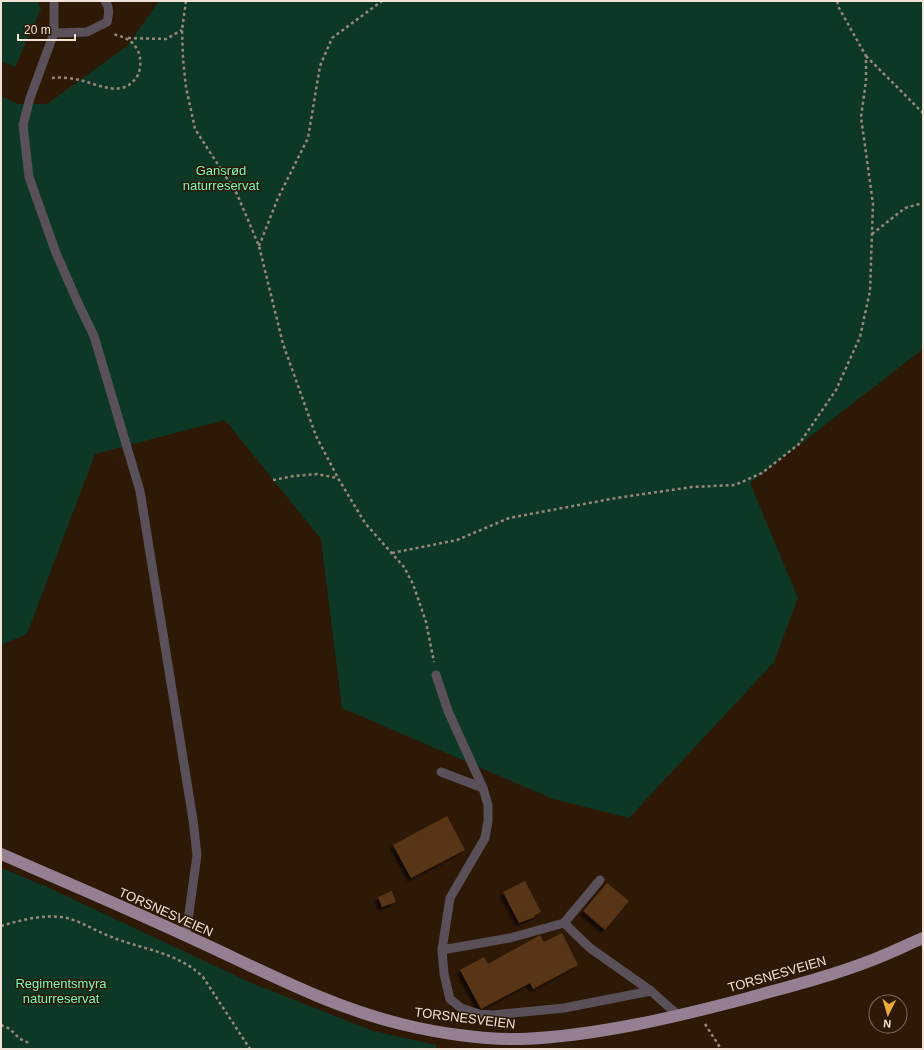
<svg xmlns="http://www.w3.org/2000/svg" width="924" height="1050" viewBox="0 0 924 1050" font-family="Helvetica,sans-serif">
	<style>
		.green { fill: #0d3826 }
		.building { fill: #593413; filter: url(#shadow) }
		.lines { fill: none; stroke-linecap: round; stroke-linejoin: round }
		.path { stroke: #988779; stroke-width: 2.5; stroke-dasharray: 3 3; stroke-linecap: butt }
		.service { stroke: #5a5059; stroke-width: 9 }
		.primary { stroke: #958093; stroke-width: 12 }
		.labels { text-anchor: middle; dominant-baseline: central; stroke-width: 3; stroke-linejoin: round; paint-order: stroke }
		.park-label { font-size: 13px; fill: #73fabd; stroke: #2e1907 }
		.street-label { font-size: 13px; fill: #f0e2d7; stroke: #2e1907 }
	</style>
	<defs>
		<filter id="shadow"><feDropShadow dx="-3.5" dy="3.5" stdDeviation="1" flood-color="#0009"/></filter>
	</defs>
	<rect width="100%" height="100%" fill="#2e1907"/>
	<!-- green -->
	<g class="green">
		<polygon points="1,1 38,1 41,9 15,67 1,61"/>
		<polygon points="159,1 923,1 923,349 750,483 798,598 774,662 629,818 553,799 342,708 321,539 225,420 95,454 27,634 1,645 1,96 18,104 47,104 127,46"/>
		<polygon points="1,868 45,886 249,982 373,1031 436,1045 436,1049 1,1049"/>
	</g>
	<!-- building -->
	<g class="building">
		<polygon points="447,816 465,850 411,878 393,845"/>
		<polygon points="525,881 541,912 534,916 535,917 519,923 503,892"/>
		<polygon points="607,883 629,901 605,930 583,911"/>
		<polygon points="392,891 396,902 382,907 378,897"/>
		<polygon points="562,933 578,965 533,989 530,983 481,1009 460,970 484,957 488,964 540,935 544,942"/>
	</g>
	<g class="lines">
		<!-- path -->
		<g class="path">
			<polyline points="186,1 182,30 183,59 186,87 195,129 237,194 259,246 283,344 316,436 338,478 365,523 404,567 413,584 426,622 434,662"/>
			<polyline points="128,38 166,39 182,30"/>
			<polyline points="866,56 923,113"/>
			<path d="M52,78c9,-1 19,0 28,2 20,5 44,19 58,-5 3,-7 3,-18 0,-24 -5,-11 -14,-14 -25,-17"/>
			<polyline points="872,234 905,208 923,203"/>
			<polyline points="259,246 278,198 308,138 320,66 332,38 382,1"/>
			<polyline points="273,480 294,476 317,474 337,478"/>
			<polyline points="392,553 457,540 509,518 616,498 692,487 735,485 762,473 799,444 836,390 860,337 870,291 873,204 861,117 866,81 866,56 839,8 837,1"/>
			<path d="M1,926c20,-6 39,-11 60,-9 17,2 32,13 48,19 31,13 69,16 94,41l47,72"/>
			<polyline points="705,1024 721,1049"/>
			<polyline points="1,1025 10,1029 20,1039 29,1043"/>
		</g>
		<!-- service -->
		<g class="service">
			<polyline points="54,1 54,33 30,98 23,125 29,177 56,253 78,303 94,336 140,491 193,820 197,855 186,935"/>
			<path d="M54,33l33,-1 20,-10c2,-7 3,-15 -2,-21"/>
			<polyline points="436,675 448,711 483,788 488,805 488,821 485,838 450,898 442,950 444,974 450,999 461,1008 479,1014 493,1015 564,1008 651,991 678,1015"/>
			<polyline points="441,772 483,788"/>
			<polyline points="564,923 600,880"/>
			<polyline points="442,950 510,938 564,923 590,948 651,991"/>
		</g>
		<!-- primary -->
		<path class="primary" d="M1,854c67,29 135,58 201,89 65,30 129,64 199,81 36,9 83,16 121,15 74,-3 154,-22 226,-41 46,-13 95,-25 139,-44 12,-5 24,-11 36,-16"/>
	</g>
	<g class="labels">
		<!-- park labels -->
		<g class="park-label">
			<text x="221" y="170">Gansrød<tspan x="221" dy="15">naturreservat</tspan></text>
			<text x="61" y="983">Regimentsmyra<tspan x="61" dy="15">naturreservat</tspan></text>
		</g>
		<!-- street labels -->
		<g class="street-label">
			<text transform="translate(166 912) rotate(24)">TORSNESVEIEN</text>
			<text transform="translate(777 974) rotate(-16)">TORSNESVEIEN</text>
			<text transform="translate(465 1018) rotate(7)">TORSNESVEIEN</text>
		</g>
	</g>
	<!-- border -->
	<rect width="924" height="1050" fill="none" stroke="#f0e2d7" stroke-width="4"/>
	<!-- north arrow -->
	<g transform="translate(888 1014) rotate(185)"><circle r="19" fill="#2e1907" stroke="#7c695a"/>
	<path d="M0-3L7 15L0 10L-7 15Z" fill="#e9ab38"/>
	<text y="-6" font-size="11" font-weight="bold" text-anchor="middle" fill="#f0e2d7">N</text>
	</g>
	<!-- scale -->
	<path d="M18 34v6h57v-6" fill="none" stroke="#f0e2d7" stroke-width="2"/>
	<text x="24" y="34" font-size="12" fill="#f0e2d7" stroke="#2e1907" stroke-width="3" paint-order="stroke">20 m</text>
</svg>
